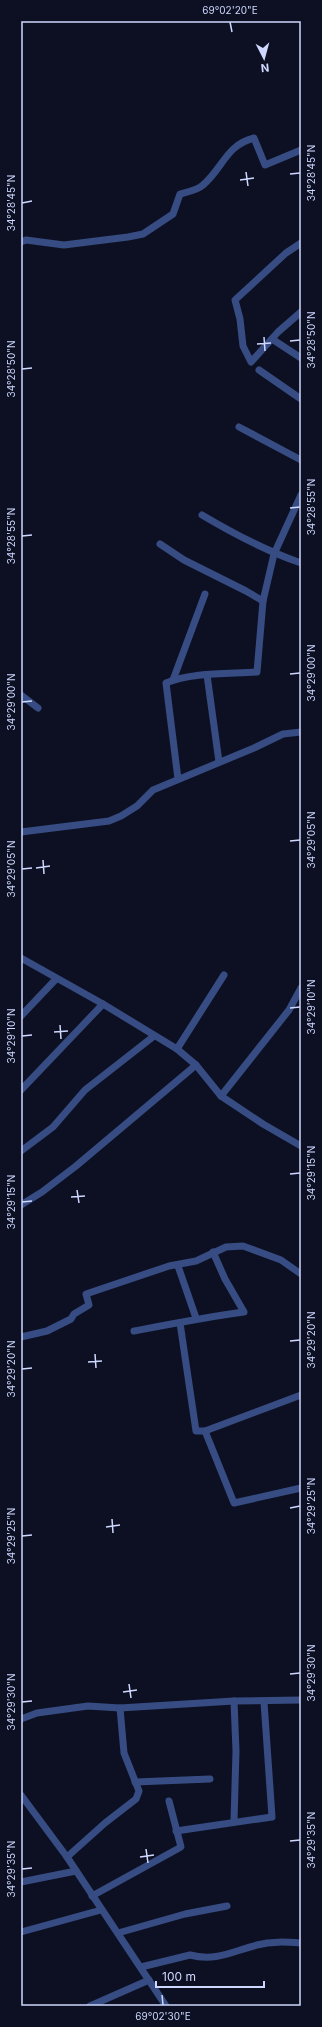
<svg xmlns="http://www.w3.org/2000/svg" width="322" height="2027" viewBox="0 0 322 2027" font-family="Inter,sans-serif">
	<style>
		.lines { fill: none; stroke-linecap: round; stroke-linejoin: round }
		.street { stroke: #364c83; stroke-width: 7 }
		.ticks { fill: none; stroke: #ced8ff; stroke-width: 1.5 }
		.neatline { fill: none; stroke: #ced8ff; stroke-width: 1.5 }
		.ticks-label { font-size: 10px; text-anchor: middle; fill: #ced8ff }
	</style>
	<rect width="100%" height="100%" fill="#0d1022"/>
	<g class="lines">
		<!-- street -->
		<g class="street">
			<path d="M21,242l5,-2 38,5 64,-8 15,-3 30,-20 7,-20c7,-2 18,-4 23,-9 20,-17 23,-40 51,-47l11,27 36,-15"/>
			<polyline points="301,243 286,253 235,300 240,319 243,346 251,362 278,332 301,312"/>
			<polyline points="272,339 301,358"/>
			<polyline points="259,370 301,399"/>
			<polyline points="239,427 301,460"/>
			<path d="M202,515c32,19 64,36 99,48"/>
			<polyline points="160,544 184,560 246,591 263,601"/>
			<polyline points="207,675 219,762"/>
			<polyline points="173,680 205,594"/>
			<polyline points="21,695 38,708"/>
			<path d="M178,779l-12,-96c25,-11 64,-9 91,-11l6,-71 11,-47 27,-59"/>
			<polyline points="21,832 109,821 121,816 137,806 153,790 254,748 283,734 301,732"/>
			<polyline points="21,958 103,1004 177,1049 196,1065 221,1096 263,1124 301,1146"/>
			<polyline points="21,1016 56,979"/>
			<polyline points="177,1049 224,975"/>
			<polyline points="21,1090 103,1004"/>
			<polyline points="221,1096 289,1010 301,988"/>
			<polyline points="21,1151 53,1127 85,1090 154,1036"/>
			<polyline points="21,1205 42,1192 76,1166 196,1065"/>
			<polyline points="178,1266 196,1318"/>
			<polyline points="180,1323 196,1431 205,1431 301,1395"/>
			<path d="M134,1331c37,-7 73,-14 110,-19l-19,-33 -12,-27"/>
			<polyline points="21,1337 47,1331 71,1319 74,1314 89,1305 86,1294 169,1266 196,1261 226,1247 243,1246 281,1260 301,1274"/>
			<polyline points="205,1431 234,1503 301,1488"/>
			<polyline points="234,1701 236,1751 234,1821"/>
			<polyline points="21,1719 37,1713 88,1706 120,1708 234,1701 301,1700"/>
			<polyline points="135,1782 210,1779"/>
			<polyline points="21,1795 67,1857 166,2006"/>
			<polyline points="176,1831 272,1817 264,1702"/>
			<polyline points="67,1857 105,1823 136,1799 139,1791 124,1753 120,1708"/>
			<polyline points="21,1882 76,1871"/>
			<polyline points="92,1896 181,1847 169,1801"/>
			<polyline points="21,1932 101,1910"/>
			<polyline points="118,1933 185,1914 227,1906"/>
			<path d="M141,1967l49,-12c26,7 43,-4 67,-10 15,-4 29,-3 44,-2"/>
			<polyline points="90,2006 149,1980"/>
		</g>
	</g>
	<!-- ticks -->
	<path class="ticks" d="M230,22l2,10M246,172l2,14M290,174l10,-1M240,180l14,-2M22,203l10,-2M264,337l1,14M290,341l10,-1M257,344l14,-1M22,369l10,-1M290,508l10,-1M22,536l10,-1M290,674l10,-1M22,702l10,-1M290,841l10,-1M43,860l1,14M36,868l14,-2M22,869l10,-1M290,1008l10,-1M60,1025l1,14M54,1032l14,-1M22,1036l10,-1M290,1174l10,-1M77,1190l2,13M71,1197l14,-1M22,1202l10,-1M290,1341l10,-1M95,1354l1,14M88,1362l14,-1M22,1369l10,-1M290,1508l10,-2M112,1519l1,14M106,1527l14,-2M22,1536l10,-1M290,1674l10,-1M129,1684l2,14M123,1692l14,-2M22,1702l10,-1M290,1841l10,-1M146,1849l2,14M140,1857l14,-2M22,1869l10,-1M162,1995l1,10"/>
	<!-- border -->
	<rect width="322" height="2027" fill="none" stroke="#0d1022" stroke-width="44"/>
	<!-- north arrow -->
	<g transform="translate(264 58) rotate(174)" stroke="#0d1022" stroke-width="3" paint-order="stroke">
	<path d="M0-3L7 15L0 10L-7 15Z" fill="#ced8ff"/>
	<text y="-6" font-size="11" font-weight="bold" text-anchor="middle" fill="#ced8ff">N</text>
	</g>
	<!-- scale -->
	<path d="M156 1981v6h108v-6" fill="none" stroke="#ced8ff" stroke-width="2"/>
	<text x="162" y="1981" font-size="12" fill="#ced8ff" stroke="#0d1022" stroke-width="3" paint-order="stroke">100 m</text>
	<rect x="22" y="22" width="278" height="1983" class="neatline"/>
	<g class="ticks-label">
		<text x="230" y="14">69°02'20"E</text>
		<text transform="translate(311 173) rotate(-90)" y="4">34°28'45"N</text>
		<text transform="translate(11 203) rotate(-90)" y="4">34°28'45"N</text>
		<text transform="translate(311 340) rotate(-90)" y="4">34°28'50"N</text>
		<text transform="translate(11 369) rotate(-90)" y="4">34°28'50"N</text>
		<text transform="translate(311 507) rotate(-90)" y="4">34°28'55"N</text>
		<text transform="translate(11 536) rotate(-90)" y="4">34°28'55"N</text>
		<text transform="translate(311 673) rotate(-90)" y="4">34°29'00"N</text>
		<text transform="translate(11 702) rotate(-90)" y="4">34°29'00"N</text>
		<text transform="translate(311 840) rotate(-90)" y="4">34°29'05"N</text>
		<text transform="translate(11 869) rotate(-90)" y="4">34°29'05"N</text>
		<text transform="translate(311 1007) rotate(-90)" y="4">34°29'10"N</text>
		<text transform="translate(11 1036) rotate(-90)" y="4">34°29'10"N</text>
		<text transform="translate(311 1173) rotate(-90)" y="4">34°29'15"N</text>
		<text transform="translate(11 1202) rotate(-90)" y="4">34°29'15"N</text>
		<text transform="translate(311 1340) rotate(-90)" y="4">34°29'20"N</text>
		<text transform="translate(11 1369) rotate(-90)" y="4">34°29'20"N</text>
		<text transform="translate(311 1506) rotate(-90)" y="4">34°29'25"N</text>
		<text transform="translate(11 1536) rotate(-90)" y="4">34°29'25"N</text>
		<text transform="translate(311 1673) rotate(-90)" y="4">34°29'30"N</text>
		<text transform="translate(11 1702) rotate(-90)" y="4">34°29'30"N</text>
		<text transform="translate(311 1840) rotate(-90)" y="4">34°29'35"N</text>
		<text transform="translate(11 1869) rotate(-90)" y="4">34°29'35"N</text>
		<text x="163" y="2020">69°02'30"E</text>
	</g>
</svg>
